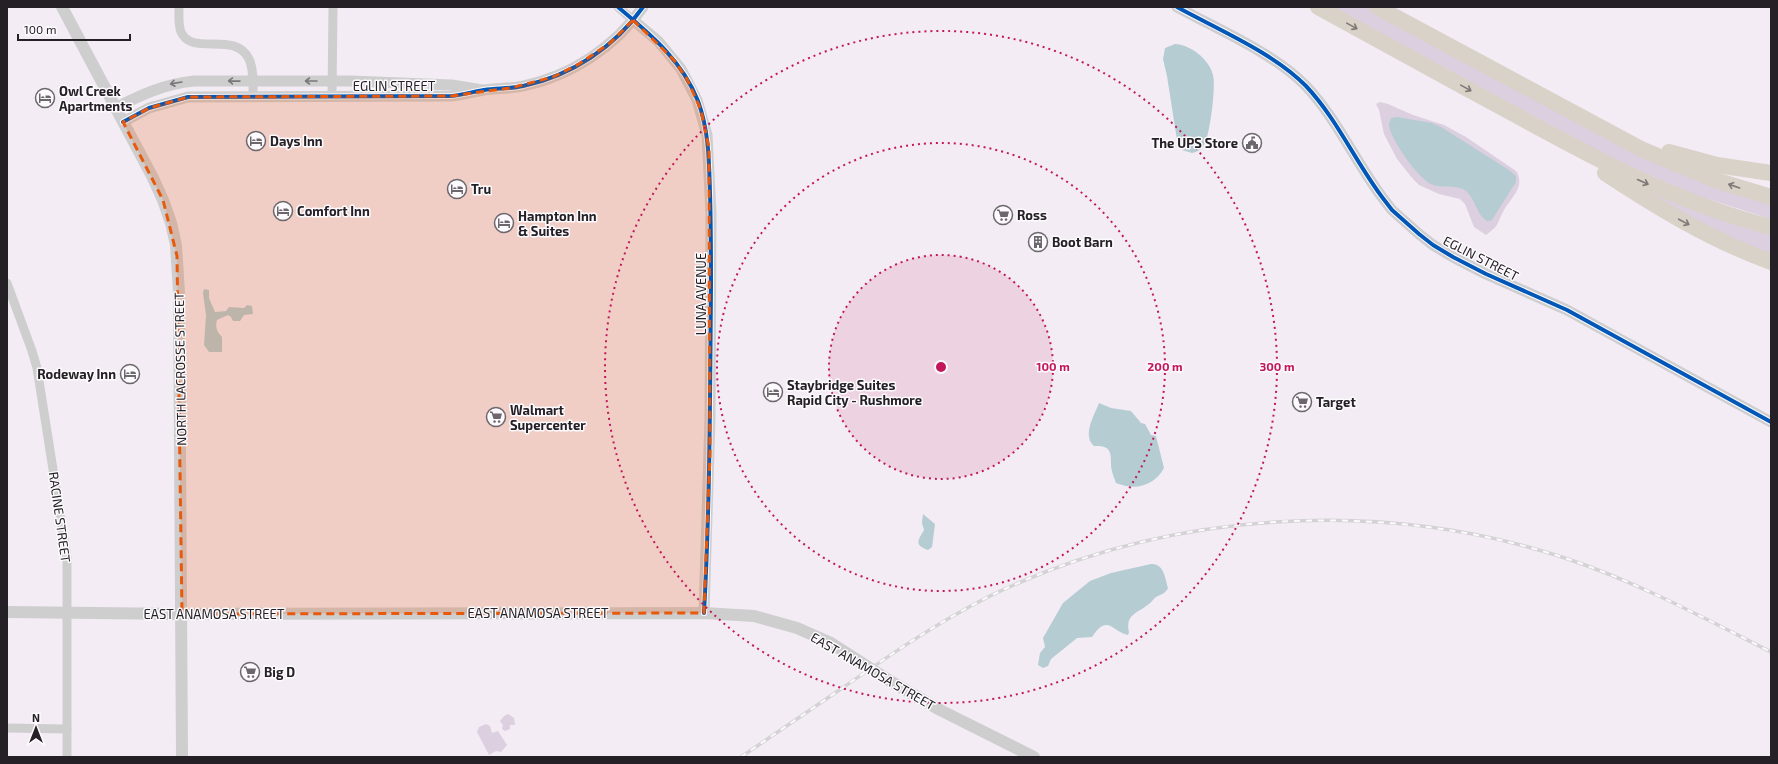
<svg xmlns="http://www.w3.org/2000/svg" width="1778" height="764" viewBox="0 0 1778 764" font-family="'Exo 2',sans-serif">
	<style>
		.green { fill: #dccfdf }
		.water { fill: #b4ccd2 }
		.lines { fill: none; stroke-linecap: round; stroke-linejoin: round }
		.minor { stroke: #cfcecf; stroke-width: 9 }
		.tertiary { stroke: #cfcecf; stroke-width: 11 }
		.secondary { stroke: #cfcecf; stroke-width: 12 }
		.motorway { stroke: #d9d2c8; stroke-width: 16 }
		.rail-casing { stroke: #d4d2d5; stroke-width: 3.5 }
		.rail { stroke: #fcfafd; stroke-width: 2; stroke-dasharray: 6; stroke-linecap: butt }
		.cycleway-casing { stroke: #fcfafd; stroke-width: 6 }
		.cycleway { stroke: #0057b8; stroke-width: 4 }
		.oneway { stroke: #7e7976 }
		.oneway2 { stroke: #7a777a }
		.marked { fill: #e8590c; fill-opacity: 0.2; stroke: #e8590c; stroke-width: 3; stroke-dasharray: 8 5; stroke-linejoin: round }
		.ring { fill: none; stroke: #c2185b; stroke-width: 2; stroke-dasharray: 2 4 }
		.labels { text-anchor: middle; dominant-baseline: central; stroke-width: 3; stroke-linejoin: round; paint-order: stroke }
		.street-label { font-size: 13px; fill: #242025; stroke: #fcfafd }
		.poi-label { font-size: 13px; font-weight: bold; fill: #242025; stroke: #fcfafd; text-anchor: start }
		.centre { fill: #c2185b; stroke: #fcfafd; stroke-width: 2 }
		.ring-label { font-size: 12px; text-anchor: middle; font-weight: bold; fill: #c2185b; stroke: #fcfafd; stroke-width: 3; stroke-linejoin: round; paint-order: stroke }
	</style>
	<rect width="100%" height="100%" fill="#f3ecf4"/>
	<!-- green -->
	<g class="green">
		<polygon points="1333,7 1367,7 1417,35 1771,202 1771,219 1692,194 1607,156"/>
		<path d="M1380,102l8,2 25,11 31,10 22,12 50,34c10,15 -5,27 -12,39 -8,14 -3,14 -18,25l-12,-8 -9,-23 -5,-5 -21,-5 -20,-9 -6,-6 -16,-20 -13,-25 -5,-24 -3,-6z"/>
		<polygon points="1635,185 1771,233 1771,257 1735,242"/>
		<polygon points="508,714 514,718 515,725 510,725 510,729 505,731 502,729 503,725 500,721 504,716"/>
		<polygon points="486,724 490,726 492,733 498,731 507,745 501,752 496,751 489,755 477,732 479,727"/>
	</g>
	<!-- water -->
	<g class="water">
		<path d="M1175,44c16,1 34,15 38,31 3,11 -3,61 -9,70 -3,5 -7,7 -12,8l-10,-3 -5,-10 -10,-64 -4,-17 2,-11z"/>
		<path d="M1397,117l35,6 9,4 68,43 7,6v6l-24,38 -5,1c-11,-7 -11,-21 -21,-30 -8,-7 -25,-2 -35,-7 -12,-5 -42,-46 -42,-60 0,0 2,-5 2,-6z"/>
		<path d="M204,289l5,1v8l6,14 11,-1 3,-4 15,1 3,-3 5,1 1,8 -9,1 -4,6h-7l-2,-4 -3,-2 -11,5c-2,7 0,12 5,17v15h-13l-5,-7 2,-30 -3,-22z"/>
		<path d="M1099,403l12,5 20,3 10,12 4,1 6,11 5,1 8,32c-10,18 -29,23 -48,15 -2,-6 -5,-12 -5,-19 0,-13 -1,-19 -17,-18 -12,-11 0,-30 5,-43z"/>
		<path d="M923,514l12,10 -3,23 -4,3c-15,-5 -9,-11 -4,-20l-2,-7z"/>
		<path d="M1151,564c13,-1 14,14 17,24 -3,6 -7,6 -12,9 -3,2 -4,5 -7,7 -11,9 -24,10 -20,28l-1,3c-16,-3 -20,-22 -36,2l-15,1 -26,21 -3,7 -5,2 -5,-3 2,-12 5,-6 -2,-9 20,-35 27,-22 21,-8z"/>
	</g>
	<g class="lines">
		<!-- minor -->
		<g class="minor">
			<path d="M179,7c0,8 -1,17 2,25 11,25 54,-2 68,27 5,10 4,25 4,37"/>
			<polyline points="618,7 633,20"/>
			<polyline points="332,96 333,7"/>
			<polyline points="7,283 32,351 37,368 67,558 67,757"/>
			<polyline points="7,728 67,729"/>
		</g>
		<!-- tertiary -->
		<g class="tertiary">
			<path d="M1177,7c40,22 97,46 129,79 31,33 49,75 76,111l10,13 27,24 14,11 20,12 33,17 81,36 204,112"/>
			<polyline points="633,20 658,41 681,69 697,100 707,135 711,213 710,418 704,613"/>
			<path d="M115,108c26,-13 49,-24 79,-27h157l101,4 30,5"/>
			<path d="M123,122l26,-14 39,-11 263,-1c11,-1 21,-4 33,-6 13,-2 26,-1 39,-4 48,-10 92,-39 120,-79"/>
		</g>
		<!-- secondary -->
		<g class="secondary">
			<polyline points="62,7 152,176 163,200 171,223 176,245 179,293 182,757"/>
			<polyline points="7,612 182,614 704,613 754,616 797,628 831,643 890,681 940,710 1034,757"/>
		</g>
		<!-- motorway -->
		<g class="motorway">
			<path d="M1318,7c64,35 129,71 194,106 84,46 165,90 259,114"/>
			<polyline points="1377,7 1643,150 1718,181 1771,197"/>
			<polyline points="1669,152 1717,165 1771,173"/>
			<path d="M1605,173c53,35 106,67 166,89"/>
		</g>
		<!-- rail casing -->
		<g class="rail-casing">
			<path id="rail" d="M741,757c32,-22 65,-44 97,-66 49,-34 98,-68 152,-95 177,-86 391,-99 578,-37 71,24 136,59 203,93"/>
		</g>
		<!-- rail -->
		<use href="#rail" class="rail"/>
		<!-- cycleway casing -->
		<g class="cycleway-casing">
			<g id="cycleway">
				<path d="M618,7c32,27 64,53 80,94 11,30 11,60 12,92 1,31 1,62 1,93 -1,109 -1,218 -7,327"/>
				<path d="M1177,7c40,22 97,46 129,79 31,33 49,75 76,111l10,13 27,24 14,11 20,12 33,17 81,36 204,112"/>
				<path d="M123,122l26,-14 39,-11 263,-1c11,-1 21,-4 33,-6 13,-2 26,-1 39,-4 48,-10 92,-39 120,-79"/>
			</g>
		</g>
		<!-- cycleway -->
		<use href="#cycleway" class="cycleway"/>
	</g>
	<!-- one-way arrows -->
	<defs><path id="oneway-shaft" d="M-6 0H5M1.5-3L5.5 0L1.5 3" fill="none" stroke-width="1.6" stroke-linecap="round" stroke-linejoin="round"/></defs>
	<g class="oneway">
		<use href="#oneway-shaft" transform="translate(1352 26) rotate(29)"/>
		<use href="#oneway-shaft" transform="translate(1466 88) rotate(29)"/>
		<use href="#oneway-shaft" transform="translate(1643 182) rotate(24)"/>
		<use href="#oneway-shaft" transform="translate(1734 186) rotate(-161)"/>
		<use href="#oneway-shaft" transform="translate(1684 222) rotate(28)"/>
	</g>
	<g class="oneway2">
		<use href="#oneway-shaft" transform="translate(234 81) rotate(-179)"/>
		<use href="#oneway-shaft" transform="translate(311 81) rotate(180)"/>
		<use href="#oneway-shaft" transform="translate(176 83) rotate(170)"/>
	</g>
	<!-- marked area -->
	<path class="marked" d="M633,20l41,40 13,19 14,31 8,38 1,306 -6,159 -522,1 -5,-358 -14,-56 -40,-78 26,-14 39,-11 263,-1 59,-8 43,-11 26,-13 31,-21z"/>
	<!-- distance rings -->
	<circle cx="941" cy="367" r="112" fill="#c2185b" fill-opacity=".12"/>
	<g class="ring">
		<circle cx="941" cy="367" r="112"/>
		<circle cx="941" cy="367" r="224"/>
		<circle cx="941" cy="367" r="336"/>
	</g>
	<!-- icons -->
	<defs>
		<g id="hotel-ring" transform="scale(1)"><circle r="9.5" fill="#fcfafd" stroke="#6c676d" stroke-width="1.5"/><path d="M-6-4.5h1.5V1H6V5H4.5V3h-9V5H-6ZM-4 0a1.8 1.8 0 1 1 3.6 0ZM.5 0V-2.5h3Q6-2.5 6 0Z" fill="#6c676d"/></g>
		<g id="civic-ring" transform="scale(1)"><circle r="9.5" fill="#fcfafd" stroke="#6c676d" stroke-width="1.5"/><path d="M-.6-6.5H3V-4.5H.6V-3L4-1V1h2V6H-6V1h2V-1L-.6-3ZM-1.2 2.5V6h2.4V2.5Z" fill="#6c676d"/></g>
		<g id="supermarket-ring" transform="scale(1)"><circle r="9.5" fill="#fcfafd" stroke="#6c676d" stroke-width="1.5"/><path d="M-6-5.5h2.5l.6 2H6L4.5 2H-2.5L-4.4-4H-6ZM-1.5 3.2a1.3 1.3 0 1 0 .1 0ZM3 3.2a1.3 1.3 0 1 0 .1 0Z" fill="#6c676d"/></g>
		<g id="building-ring" transform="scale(1)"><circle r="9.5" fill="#fcfafd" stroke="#6c676d" stroke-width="1.5"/><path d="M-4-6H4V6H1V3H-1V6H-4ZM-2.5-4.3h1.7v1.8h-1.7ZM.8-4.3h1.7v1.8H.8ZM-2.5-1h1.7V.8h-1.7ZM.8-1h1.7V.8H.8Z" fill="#6c676d"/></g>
	</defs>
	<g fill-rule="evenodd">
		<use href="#hotel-ring" x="45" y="98"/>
		<use href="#hotel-ring" x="256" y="141"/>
		<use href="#civic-ring" x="1252" y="143"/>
		<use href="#hotel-ring" x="457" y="189"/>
		<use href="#hotel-ring" x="283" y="211"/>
		<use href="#supermarket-ring" x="1003" y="215"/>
		<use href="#hotel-ring" x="504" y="223"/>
		<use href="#building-ring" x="1038" y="242"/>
		<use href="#hotel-ring" x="130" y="374"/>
		<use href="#hotel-ring" x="773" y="392"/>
		<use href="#supermarket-ring" x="1302" y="402"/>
		<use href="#supermarket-ring" x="496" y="417"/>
		<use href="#supermarket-ring" x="250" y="672"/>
	</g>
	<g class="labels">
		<!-- street labels -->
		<g class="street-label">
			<text x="394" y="86">EGLIN STREET</text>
			<text transform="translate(1481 258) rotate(27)">EGLIN STREET</text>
			<text transform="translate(701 294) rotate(-90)">LUNA AVENUE</text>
			<text transform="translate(180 369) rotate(-91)">NORTH LACROSSE STREET</text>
			<text transform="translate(60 517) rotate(82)">RACINE STREET</text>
			<text x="538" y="613">EAST ANAMOSA STREET</text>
			<text x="214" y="614">EAST ANAMOSA STREET</text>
			<text transform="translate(873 671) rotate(30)">EAST ANAMOSA STREET</text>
		</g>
		<!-- poi labels -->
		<g class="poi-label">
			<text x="59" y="91">Owl Creek<tspan x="59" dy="15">Apartments</tspan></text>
			<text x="270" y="141">Days Inn</text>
			<text x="1238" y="143" text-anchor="end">The UPS Store</text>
			<text x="471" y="189">Tru</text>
			<text x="297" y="211">Comfort Inn</text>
			<text x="1017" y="215">Ross</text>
			<text x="518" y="216">Hampton Inn<tspan x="518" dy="15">&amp; Suites</tspan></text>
			<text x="1052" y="242">Boot Barn</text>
			<text x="116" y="374" text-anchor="end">Rodeway Inn</text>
			<text x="787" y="385">Staybridge Suites<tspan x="787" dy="15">Rapid City - Rushmore</tspan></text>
			<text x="1316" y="402">Target</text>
			<text x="510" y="410">Walmart<tspan x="510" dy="15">Supercenter</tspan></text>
			<text x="264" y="672">Big D</text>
		</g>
	</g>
	<circle cx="941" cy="367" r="6" class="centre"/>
	<g class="ring-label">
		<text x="1053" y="371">100 m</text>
		<text x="1165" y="371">200 m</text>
		<text x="1277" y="371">300 m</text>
	</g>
	<!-- border -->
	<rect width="1778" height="764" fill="none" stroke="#242025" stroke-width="16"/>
	<!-- north arrow -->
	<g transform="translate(36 728)" stroke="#fcfafd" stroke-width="3" paint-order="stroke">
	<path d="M0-3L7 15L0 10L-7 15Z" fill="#242025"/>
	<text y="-6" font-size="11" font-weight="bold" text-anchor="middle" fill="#242025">N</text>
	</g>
	<!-- scale -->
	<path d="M18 34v6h112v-6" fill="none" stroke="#242025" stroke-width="2"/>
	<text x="24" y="34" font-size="12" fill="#242025" stroke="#fcfafd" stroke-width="3" paint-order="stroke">100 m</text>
</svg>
